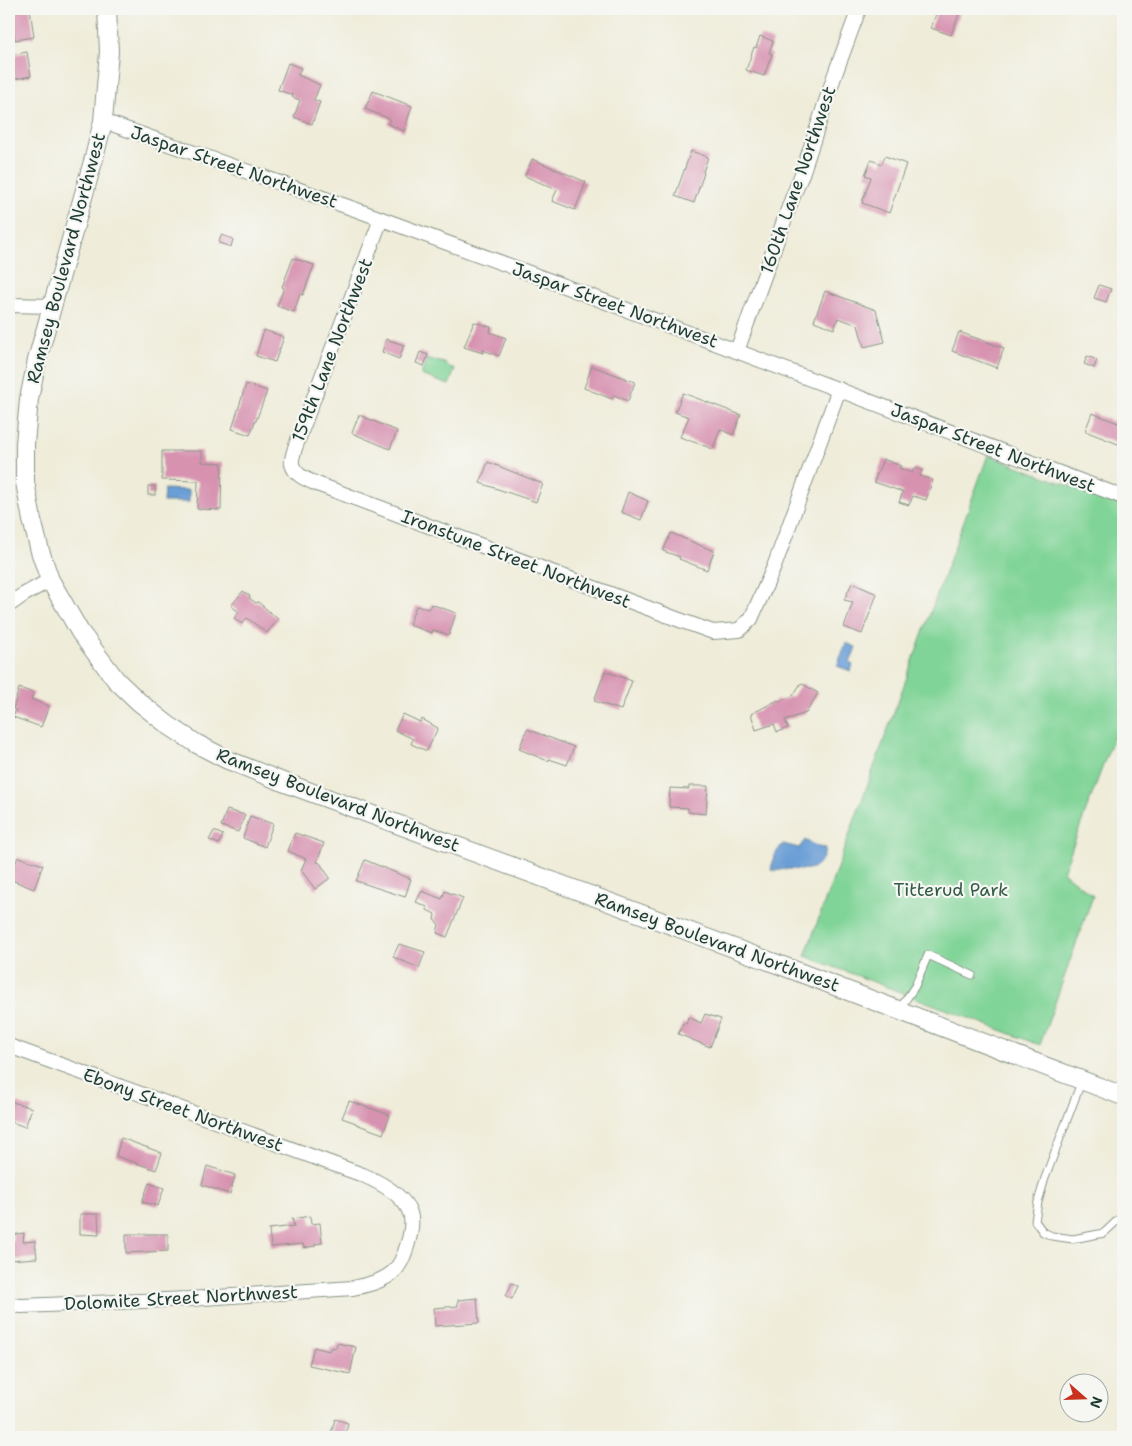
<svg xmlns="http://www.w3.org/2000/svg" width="1132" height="1446" viewBox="0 0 1132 1446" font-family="'Shantell Sans',sans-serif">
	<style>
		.green { fill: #80d497; stroke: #508866 }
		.water { fill: #6a9ed6; stroke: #446e85 }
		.building { fill: #d792b0 }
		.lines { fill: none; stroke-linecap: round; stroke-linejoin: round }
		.service-casing { stroke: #879486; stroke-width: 9 }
		.minor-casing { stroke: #879486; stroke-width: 16 }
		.tertiary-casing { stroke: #879486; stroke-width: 20 }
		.service { stroke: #fff; stroke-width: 7 }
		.minor { stroke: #fff; stroke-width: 14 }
		.tertiary { stroke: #fff; stroke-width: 18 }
		.labels { text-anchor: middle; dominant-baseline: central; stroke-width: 4.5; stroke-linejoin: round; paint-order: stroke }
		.street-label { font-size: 18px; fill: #1f3d34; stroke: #f6f6f2 }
		.park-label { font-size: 18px; fill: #325b48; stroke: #f6f6f2 }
	</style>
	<rect width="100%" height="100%" fill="#f6f6f2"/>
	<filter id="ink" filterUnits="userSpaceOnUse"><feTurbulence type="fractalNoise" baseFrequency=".02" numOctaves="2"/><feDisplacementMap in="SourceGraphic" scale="10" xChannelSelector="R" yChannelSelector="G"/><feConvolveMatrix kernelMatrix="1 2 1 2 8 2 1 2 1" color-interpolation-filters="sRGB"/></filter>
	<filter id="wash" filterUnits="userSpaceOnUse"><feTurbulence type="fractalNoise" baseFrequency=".0096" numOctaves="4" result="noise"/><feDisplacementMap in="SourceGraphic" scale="20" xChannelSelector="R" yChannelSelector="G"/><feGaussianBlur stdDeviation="1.12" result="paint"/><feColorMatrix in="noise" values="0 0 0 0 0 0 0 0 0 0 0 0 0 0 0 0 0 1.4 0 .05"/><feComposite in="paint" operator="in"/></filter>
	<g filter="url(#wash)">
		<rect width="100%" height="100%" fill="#efecd9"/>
		<!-- green -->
		<g class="green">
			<polygon points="426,359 445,363 445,365 455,369 449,385 421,375"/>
			<polygon points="988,455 1123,506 1123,712 1063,872 1093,896 1040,1045 805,956"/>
		</g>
		<!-- water -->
		<g class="water">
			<polygon points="164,489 189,490 189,502 163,502"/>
			<polygon points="846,643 856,647 850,663 853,665 851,671 837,666"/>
			<path d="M805,840l13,7 7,1c0,4 -1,7 -3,11 -8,14 -21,10 -35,10 -6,0 -10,3 -16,1l3,-15 9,-11 16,4z"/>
		</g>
		<g id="blocks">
			<!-- building -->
			<g class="building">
				<polygon points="20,9 30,9 34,37 15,40 10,10"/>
				<polygon points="938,9 961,9 951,35 931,28"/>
				<polygon points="760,36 773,41 769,53 772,54 764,76 746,70 754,47 756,48"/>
				<polygon points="27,52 31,76 15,79 11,55"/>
				<polygon points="288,63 301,68 298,75 320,85 314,100 320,102 312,124 294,117 300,100 292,97 293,95 278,90"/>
				<polygon points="373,91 412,106 404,131 388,124 390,119 365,109"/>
				<polygon points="691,151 708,157 703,172 704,173 694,203 675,196"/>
				<polygon points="885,156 906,164 889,213 862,203 871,177 865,175 871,160 882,164"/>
				<polygon points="532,159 586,182 575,210 552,201 557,190 525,176"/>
				<polygon points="221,235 233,239 231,247 219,243"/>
				<polygon points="293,258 314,265 303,295 300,294 294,312 277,306 284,288 282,287"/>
				<polygon points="1099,285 1111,289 1106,302 1094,298"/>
				<polygon points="825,291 876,310 885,342 864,347 858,325 838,318 834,329 814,321"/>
				<polygon points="474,322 491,327 490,332 506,338 499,356 483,350 483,353 464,347"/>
				<polygon points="264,330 284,337 275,362 256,356"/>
				<polygon points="959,332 1004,348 997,368 952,351"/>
				<polygon points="386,339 404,345 399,359 382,352"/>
				<polygon points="420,352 428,355 424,366 416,363"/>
				<polygon points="1087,356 1097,360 1094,368 1084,364"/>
				<polygon points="592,366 635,382 628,401 614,395 612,399 584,388"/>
				<polygon points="246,384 267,391 256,421 255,421 250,435 232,429"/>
				<polygon points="683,393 741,415 733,435 720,429 713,449 680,437 689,417 675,412"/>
				<polygon points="1092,413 1123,425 1123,446 1085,431"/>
				<polygon points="359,415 397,431 390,449 352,433"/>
				<polygon points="162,451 202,451 202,462 222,463 221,510 197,509 198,481 162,480"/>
				<polygon points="883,459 901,466 899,468 912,473 914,468 922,470 920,476 933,480 926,500 913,496 909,505 899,502 903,492 874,482"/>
				<polygon points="488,462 543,484 536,502 480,483"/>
				<rect x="148" y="486" width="7" height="9"/>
				<polygon points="628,492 648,501 641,520 621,512"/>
				<polygon points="671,533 714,551 707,570 679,559 680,557 663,551"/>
				<polygon points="852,583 877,594 862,634 844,627 853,602 844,600"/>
				<polygon points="243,591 250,596 249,598 256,603 258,602 278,619 267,633 247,618 242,624 234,618 239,612 231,606"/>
				<polygon points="431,604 456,613 449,635 433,630 432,633 409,625 416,606 429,609"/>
				<polygon points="605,671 632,681 621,710 594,701"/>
				<polygon points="801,683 818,693 806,713 785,720 788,728 777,732 774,724 756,730 751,714 778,700 779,701 793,696"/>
				<polygon points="19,688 34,693 31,699 49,706 41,727 13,717 16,710 13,709"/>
				<polygon points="403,714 420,722 422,719 438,728 427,751 411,744 413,739 395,730"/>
				<polygon points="527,729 574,747 567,765 549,759 548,761 519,749"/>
				<polygon points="689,786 708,786 706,814 688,812 688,808 669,807 670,788 689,789"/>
				<polygon points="227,810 245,815 238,832 221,826"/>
				<polygon points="250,816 273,824 265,847 243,838"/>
				<polygon points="214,831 223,835 219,844 209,840"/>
				<polygon points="295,833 324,843 317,862 320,863 330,878 315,889 301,870 306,859 288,851"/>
				<polygon points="18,857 43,865 34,889 9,879"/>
				<polygon points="365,860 411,879 405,897 356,881"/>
				<polygon points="422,891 442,899 445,891 463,898 447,937 437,933 439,924 434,920 435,914 427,910 427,907 416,902"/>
				<polygon points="399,944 425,952 419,968 393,957"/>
				<polygon points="705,1014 721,1019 710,1047 678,1034 683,1023 686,1024 688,1017 701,1023"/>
				<polygon points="9,1101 32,1108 25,1127 9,1121"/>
				<polygon points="349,1101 390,1115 383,1134 356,1124 356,1123 342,1118"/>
				<polygon points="121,1138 162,1153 156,1170 116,1156"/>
				<polygon points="207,1166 235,1175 230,1194 202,1185"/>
				<polygon points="149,1183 164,1188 158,1206 142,1202"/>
				<polygon points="80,1214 98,1214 99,1235 80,1234"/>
				<polygon points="310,1216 311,1224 320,1223 322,1243 315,1244 315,1246 304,1248 303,1244 271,1247 269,1229 294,1226 292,1219"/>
				<polygon points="24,1233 23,1242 35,1241 37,1258 9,1260 9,1242 13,1241 12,1235"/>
				<polygon points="126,1234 168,1234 168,1251 126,1253"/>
				<polygon points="512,1283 518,1286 512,1299 506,1296"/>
				<polygon points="477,1298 479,1323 435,1326 434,1308 458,1306 458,1300"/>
				<polygon points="337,1343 356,1347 350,1374 309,1365 314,1347 329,1351 331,1347 336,1348"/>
				<polygon points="335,1419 348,1423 345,1437 330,1437"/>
			</g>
		</g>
	</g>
	<g filter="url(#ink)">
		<use href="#blocks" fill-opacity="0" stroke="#879486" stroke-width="1"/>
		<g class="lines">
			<!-- service casing -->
			<g class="service-casing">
				<g id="service">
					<polyline points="1121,608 1123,603"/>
					<polyline points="899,1010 915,986 928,955 972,975"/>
					<polyline points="1082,1080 1045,1178 1038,1202 1035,1221 1043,1232 1052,1236 1073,1239 1104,1233 1123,1215"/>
				</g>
			</g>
			<!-- minor casing -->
			<g class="minor-casing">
				<g id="minor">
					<polyline points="103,121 357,210 524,271 1123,497"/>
					<path d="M381,219l-86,229c-1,4 -4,11 -3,16 3,12 16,16 25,20l368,138 28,10 26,-2 12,-11 23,-52 65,-178"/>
					<polyline points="9,305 52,306"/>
					<polyline points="737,351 793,196 802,174 835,74 859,9"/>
					<polyline points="9,605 23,595 50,580"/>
					<path d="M9,1046l354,129c16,7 41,20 47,38 5,14 -6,51 -18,60 -11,9 -26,12 -39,15l-164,11 -167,7 -13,-1"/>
				</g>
			</g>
			<!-- tertiary casing -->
			<g class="tertiary-casing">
				<polyline id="tertiary" points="107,9 109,52 103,121 94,158 37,360 29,399 25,444 25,482 32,520 40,551 50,580 80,632 116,680 139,702 168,725 197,744 228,760 283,782 788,968 1123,1096"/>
			</g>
			<!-- service -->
			<use href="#service" class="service"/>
			<!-- minor -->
			<use href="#minor" class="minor"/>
			<!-- tertiary -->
			<use href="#tertiary" class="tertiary"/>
		</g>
	</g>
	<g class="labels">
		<!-- street labels -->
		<g class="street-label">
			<text transform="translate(234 167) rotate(19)">Jaspar Street Northwest</text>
			<text transform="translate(798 180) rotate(-71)">160th Lane Northwest</text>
			<text transform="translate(66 258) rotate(-75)">Ramsey Boulevard Northwest</text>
			<text transform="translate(615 305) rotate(20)">Jaspar Street Northwest</text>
			<text transform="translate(332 350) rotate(-69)">159th Lane Northwest</text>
			<text transform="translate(993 448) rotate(21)">Jaspar Street Northwest</text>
			<text transform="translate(516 559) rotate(21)">Ironstune Street Northwest</text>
			<text transform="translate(338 800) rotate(21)">Ramsey Boulevard Northwest</text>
			<text transform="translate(717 942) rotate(20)">Ramsey Boulevard Northwest</text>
			<text transform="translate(183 1110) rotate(20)">Ebony Street Northwest</text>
			<text transform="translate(181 1298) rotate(-3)">Dolomite Street Northwest</text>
		</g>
		<!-- park labels -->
		<g class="park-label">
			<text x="951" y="890">Titterud Park</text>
		</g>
	</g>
	<!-- margin -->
	<rect width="1132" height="1446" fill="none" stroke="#f6f6f2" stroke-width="30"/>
	<!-- north arrow -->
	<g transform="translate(1084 1398) rotate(110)"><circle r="24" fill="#f6f6f2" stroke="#a0aca6"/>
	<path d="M0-4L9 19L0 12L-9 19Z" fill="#c8321e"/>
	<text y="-8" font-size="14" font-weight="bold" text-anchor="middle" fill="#1f3d34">N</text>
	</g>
</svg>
